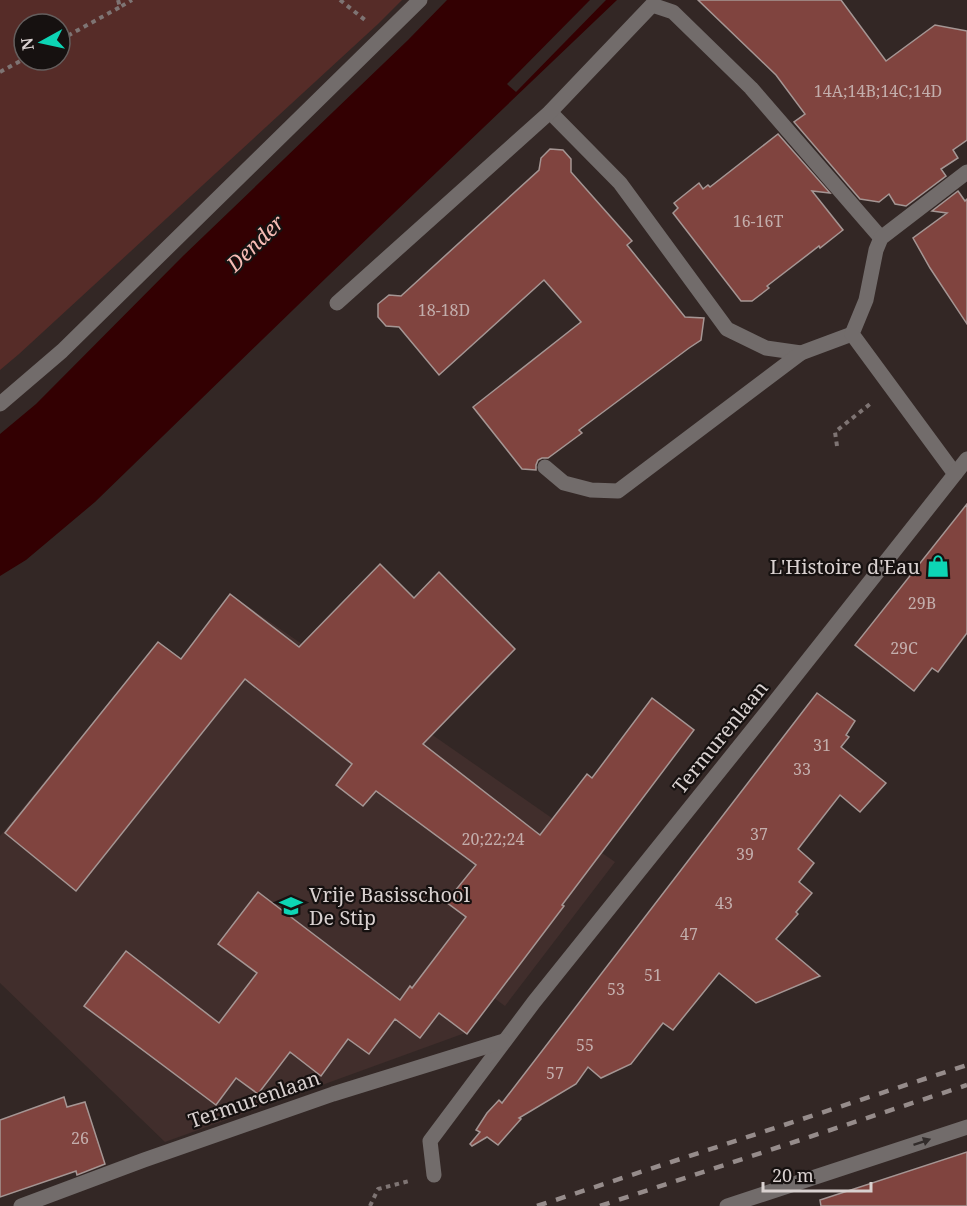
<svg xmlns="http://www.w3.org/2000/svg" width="967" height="1206" viewBox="0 0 967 1206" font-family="'Noto Serif',serif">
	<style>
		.built { fill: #412e2c }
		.green { fill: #562c28; fill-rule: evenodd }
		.water { fill: #330002 }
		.pier { fill: #332725 }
		.building { fill: #80443f; stroke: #a59694; stroke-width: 1.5 }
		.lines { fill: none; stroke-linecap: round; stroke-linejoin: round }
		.path { stroke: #7e7473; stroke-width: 4; stroke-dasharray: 4.5 4.5; stroke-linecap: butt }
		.minor { stroke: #726c6b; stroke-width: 15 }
		.rail { stroke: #968c8b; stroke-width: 4.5; stroke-dasharray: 10 10; stroke-linecap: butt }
		.oneway { fill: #322c2b }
		.labels { text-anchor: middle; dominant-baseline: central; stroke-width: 4.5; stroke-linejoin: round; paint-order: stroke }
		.number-label { font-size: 16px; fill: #c3aeac }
		.poi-label { font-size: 20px; fill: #d9d1d0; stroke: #161110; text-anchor: end }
		.street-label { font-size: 20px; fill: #d9d1d0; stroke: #161110 }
		.water-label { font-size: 21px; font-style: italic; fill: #f6bcb5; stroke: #161110 }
	</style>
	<rect width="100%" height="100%" fill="#332725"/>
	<!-- built -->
	<polygon class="built" points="230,594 615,862 505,1006 494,998 467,1034 465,1033 165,1142 0,983 0,836 149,653 174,672"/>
	<!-- green -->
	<path class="green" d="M0,0h402l-24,24 -359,330 -19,16zM24,24h36v36h-36z"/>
	<!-- water -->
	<polygon class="water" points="447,0 617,0 327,277 95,502 26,560 0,576 0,434 36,404 183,256 408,40"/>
	<!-- pier -->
	<polygon class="pier" points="590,0 606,0 516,92 507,84"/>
	<!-- building -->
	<g class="building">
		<polygon points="698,0 841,0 886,61 935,25 967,31 967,140 953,150 958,158 941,169 946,176 906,206 895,204 889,194 879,202 860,199 794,122 805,114 776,75"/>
		<polygon points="778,134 830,193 812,191 843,230 820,248 819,246 767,286 769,288 752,301 741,301 673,213 678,208 674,203 699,183 703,189 708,185 710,187"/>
		<polygon points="550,149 563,150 571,159 571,172 632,241 627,245 685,317 704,318 701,340 689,348 579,430 582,433 548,458 542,458 538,460 536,465 536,470 522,469 473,407 581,322 544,280 439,375 399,327 386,326 378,317 378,304 389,295 401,296 539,170 541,158"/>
		<polygon points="958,191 965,201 967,199 967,324 930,268 913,238 947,213 932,211"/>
		<polygon points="967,504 967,633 938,672 932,668 914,691 855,645"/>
		<polygon points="380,564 414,598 439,572 515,649 423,744 540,835 587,774 592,778 652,698 694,730 562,905 564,906 467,1034 439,1013 420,1038 395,1019 369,1054 348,1039 321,1076 290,1052 258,1094 236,1078 216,1105 84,1006 126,951 219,1023 257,973 218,944 258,892 400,1000 410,986 412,988 466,917 446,902 476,865 376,791 363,806 336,785 352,764 245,679 76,891 5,833 158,642 181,659 230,594 299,647"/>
		<polygon points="817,693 855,721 846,735 849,737 841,747 886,783 860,812 840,795 798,849 814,863 799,882 812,893 796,912 798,914 776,939 820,976 756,1003 719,973 673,1030 663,1023 631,1064 601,1078 588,1067 576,1084 519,1118 521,1119 498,1145 487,1137 472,1146 470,1144 480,1132 476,1130 487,1113 499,1100 502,1103"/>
		<polygon points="64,1097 67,1107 85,1102 105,1164 77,1175 76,1171 0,1197 0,1120"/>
		<polygon points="967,1152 967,1206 821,1206 820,1200"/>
	</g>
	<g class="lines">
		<!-- path -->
		<g class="path">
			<polyline points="118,0 120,7 132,0"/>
			<polyline points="340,0 365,20"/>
			<polyline points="60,40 120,7"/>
			<polyline points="0,72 24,59"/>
			<polyline points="837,446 835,432 870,404"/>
			<polyline points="370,1206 378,1189 409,1181"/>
		</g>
		<!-- minor -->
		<g class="minor">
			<polyline points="550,112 620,183 727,329 766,348 801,353"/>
			<polyline points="337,303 550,112 652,5 673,12 751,88 881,238"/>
			<polyline points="0,404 62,351 420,0"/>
			<polyline points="545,467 564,483 591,490 618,491 801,353 852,334"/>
			<polyline points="955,474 852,334 866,300 876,250 881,238 967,172"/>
			<polyline points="434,1175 430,1141 534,1002 762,718 967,459"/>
			<polyline points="21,1206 144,1160 333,1094 504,1041"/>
			<polyline points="727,1206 967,1127"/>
		</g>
		<!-- rail -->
		<g class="rail">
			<polyline points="537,1206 967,1065"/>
			<polyline points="600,1206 967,1085"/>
		</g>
	</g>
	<!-- one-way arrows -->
	<defs><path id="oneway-solid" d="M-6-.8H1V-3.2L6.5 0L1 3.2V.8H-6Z" transform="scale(1.5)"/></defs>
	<use class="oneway" href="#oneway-solid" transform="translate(922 1142) rotate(-19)"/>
	<!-- icons -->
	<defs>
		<g id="shop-bare" transform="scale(1.8)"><path d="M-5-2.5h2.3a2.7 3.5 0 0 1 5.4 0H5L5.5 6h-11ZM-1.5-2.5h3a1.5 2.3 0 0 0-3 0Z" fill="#0dd5b5" stroke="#161110" stroke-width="2.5" paint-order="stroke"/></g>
		<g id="school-bare" transform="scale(1.8)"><path d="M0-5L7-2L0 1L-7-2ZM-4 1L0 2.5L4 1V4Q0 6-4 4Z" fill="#0dd5b5" stroke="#161110" stroke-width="2.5" paint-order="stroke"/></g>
	</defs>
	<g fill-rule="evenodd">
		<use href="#shop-bare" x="938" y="566"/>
		<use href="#school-bare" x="291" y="906"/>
	</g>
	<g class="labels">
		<!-- number labels -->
		<g class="number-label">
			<text x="878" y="91">14A;14B;14C;14D</text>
			<text x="758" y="221">16-16T</text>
			<text x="444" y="310">18-18D</text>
			<text x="922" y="603">29B</text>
			<text x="904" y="648">29C</text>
			<text x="822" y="745">31</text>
			<text x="802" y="769">33</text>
			<text x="759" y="834">37</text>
			<text x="493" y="839">20;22;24</text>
			<text x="745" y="854">39</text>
			<text x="724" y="903">43</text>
			<text x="689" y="934">47</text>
			<text x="653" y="975">51</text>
			<text x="616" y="989">53</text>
			<text x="585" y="1045">55</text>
			<text x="555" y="1073">57</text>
			<text x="80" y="1138">26</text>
		</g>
		<!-- poi labels -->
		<g class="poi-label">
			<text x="920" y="566">L'Histoire d'Eau</text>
			<text x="309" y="894" text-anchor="start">Vrije Basisschool<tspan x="309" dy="23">De Stip</tspan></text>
		</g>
		<!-- street labels -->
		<g class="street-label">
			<text transform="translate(720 737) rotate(-51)">Termurenlaan</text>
			<text transform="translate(254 1099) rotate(-19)">Termurenlaan</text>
		</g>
		<!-- water labels -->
		<g class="water-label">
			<text transform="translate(255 243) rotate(-44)">Dender</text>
		</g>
	</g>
	<!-- north arrow -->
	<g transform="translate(42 42) rotate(262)"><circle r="28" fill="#161110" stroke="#645e5d" stroke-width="1.5"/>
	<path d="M0-4.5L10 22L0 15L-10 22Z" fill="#0dd5b5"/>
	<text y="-9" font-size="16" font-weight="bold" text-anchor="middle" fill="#d9d1d0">N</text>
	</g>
	<!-- scale -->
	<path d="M763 1182v9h108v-9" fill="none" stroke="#d9d1d0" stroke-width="3"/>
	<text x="772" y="1182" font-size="18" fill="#d9d1d0" stroke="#161110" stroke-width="4.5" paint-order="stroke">20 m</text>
</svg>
